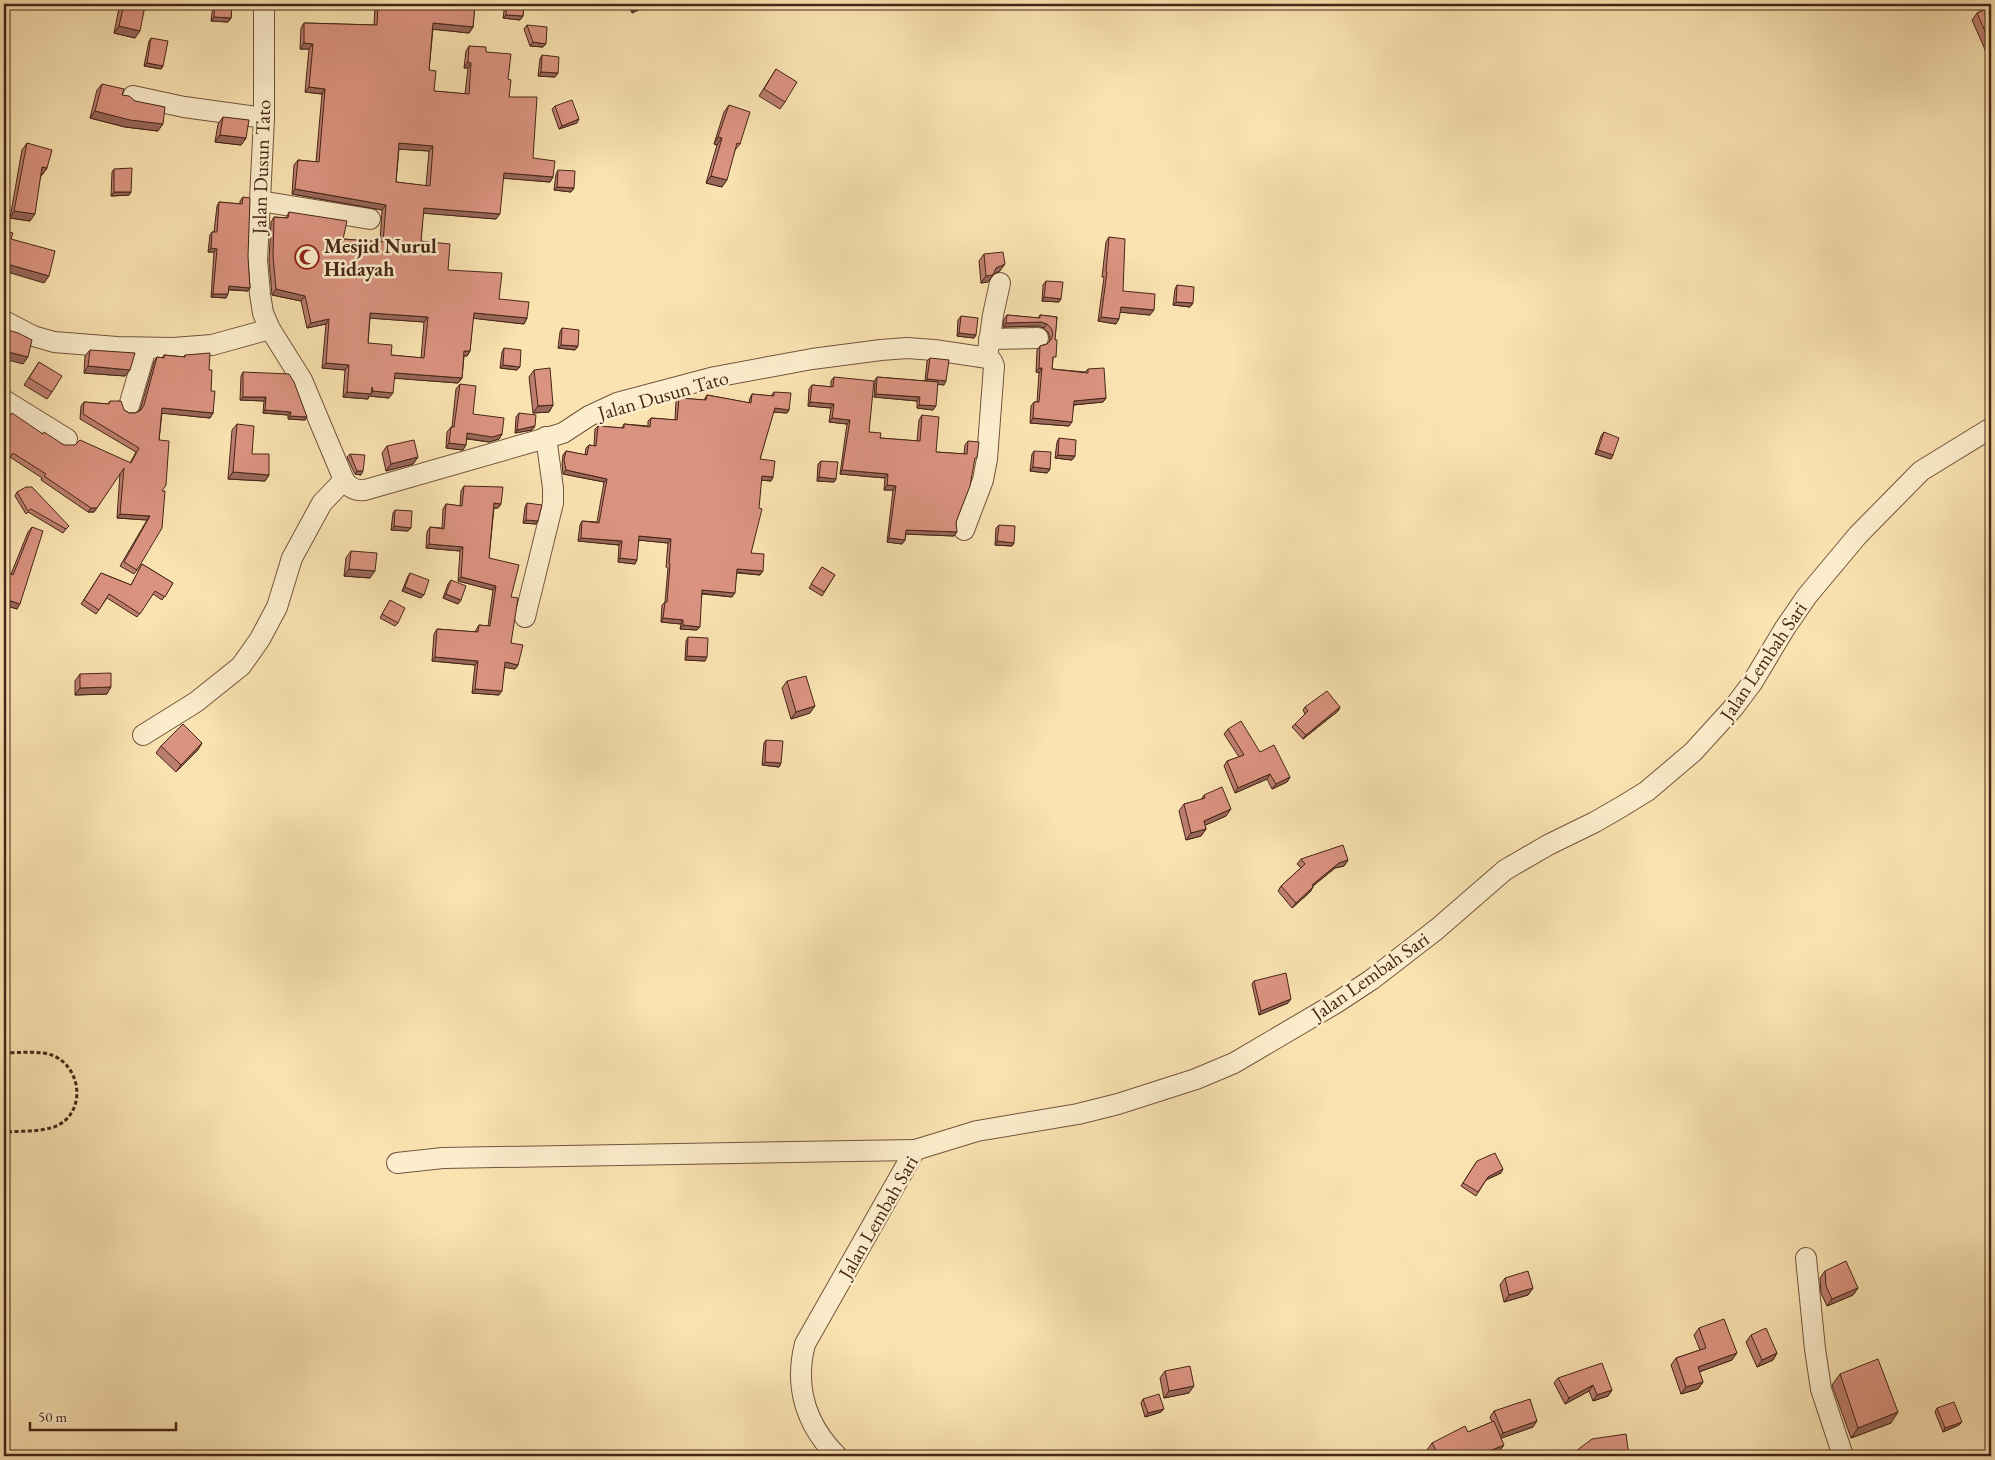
<svg xmlns="http://www.w3.org/2000/svg" width="1995" height="1460" viewBox="0 0 1995 1460" font-family="'EB Garamond',serif">
	<style>
		.lines { fill: none; stroke-linecap: round; stroke-linejoin: round }
		.minor-casing { stroke: #73543d; stroke-width: 22 }
		.path { stroke: #462516; stroke-width: 3; stroke-dasharray: 4 2.5; stroke-linecap: butt }
		.minor { stroke: #fcedcc; stroke-width: 20 }
		.wall { fill: #bc7e6f; stroke: #462516; fill-rule: evenodd }
		.shaded-wall { fill: #99675a; stroke: #462516 }
		.building { fill: #db9381; stroke: #462516; fill-rule: evenodd }
		.labels { text-anchor: middle; dominant-baseline: central; stroke-width: 5; stroke-linejoin: round; paint-order: stroke }
		.street-label { font-size: 20px; fill: #462516; stroke: #fcedcc }
		.poi-label { font-size: 20px; font-weight: bold; fill: #462516; stroke: #fcedcc; text-anchor: start }
	</style>
	<rect width="100%" height="100%" fill="#fae3b1"/>
	<filter id="stains"><feTurbulence type="fractalNoise" baseFrequency=".004" numOctaves="4"/><feColorMatrix values="0 0 0 0 .2 0 0 0 0 .09 0 0 0 0 .02 0 0 0 .5 -.17"/></filter>
	<radialGradient id="worn" r=".72"><stop offset=".6" stop-color="#630" stop-opacity="0"/><stop offset="1" stop-color="#630" stop-opacity=".3"/></radialGradient>
	<g class="lines">
		<!-- minor casing -->
		<g class="minor-casing">
			<g id="minor">
				<path d="M264,4v114l-7,143 3,33 3,19 7,16 32,51 42,100c5,8 12,11 21,10l188,-54 10,-3 26,-17 28,-13 98,-26 97,-18 69,-9 26,-2 27,2 54,8 4,3 2,5 -7,93 -4,21 -19,50"/>
				<polyline points="133,96 184,107 264,118"/>
				<polyline points="260,201 370,219"/>
				<polyline points="4,321 33,336 54,342 117,347 173,348 212,345 270,329"/>
				<polyline points="989,339 1038,338"/>
				<polyline points="987,358 993,315 1000,283"/>
				<polyline points="4,400 67,439"/>
				<polyline points="129,406 146,348"/>
				<polyline points="525,617 553,503 553,488 546,437"/>
				<polyline points="143,735 196,702 241,666 260,639 277,607 292,558 322,503 344,480"/>
				<polyline points="397,1163 443,1158 915,1150"/>
				<polyline points="1806,1258 1815,1349 1821,1389 1843,1456"/>
				<path d="M837,1456c-31,-31 -43,-69 -32,-112l110,-194 62,-19 101,-17 40,-10 78,-25 38,-16 102,-60 35,-23 66,-51 68,-59 43,-25 47,-23 26,-15 26,-16 46,-39 41,-45 18,-24 33,-55 22,-32 51,-61 63,-64 70,-43"/>
			</g>
		</g>
		<!-- path -->
		<g class="path">
			<polyline points="4,12 5,4"/>
			<path d="M4,1053c15,0 36,-3 50,3 29,13 32,59 0,71 -15,5 -34,4 -50,5"/>
		</g>
		<!-- minor -->
		<use href="#minor" class="minor"/>
	</g>
	<!-- wall -->
	<g class="wall">
		<polygon points="122,4 135,4 135,38 114,33 119,8"/>
		<polygon points="214,4 232,4 231,18 228,22 211,21 213,5"/>
		<path d="M343,4h132l-2,23 -4,6 -36,-4 -4,41 5,21 31,3 3,-26h-4l2,-17 3,-5 17,6 22,27 1,18 24,61 20,19 -3,5 -47,-4 -7,41 -73,-6 -2,28 27,29 51,29 28,19 -3,6 -51,-6 -3,33 -3,5h-3l-2,22 -4,5 -64,-5 -5,20 -20,-2 -1,3 -25,-2 2,-27 -23,-2 4,-44 -19,4 -6,-27 -29,-6 -3,-34 2,-39 3,-5 12,1 3,-6 54,27 37,3 2,-32 -90,-16 2,-29 4,-5 18,2 6,-68 -17,-2 4,-43h-9l1,-21 3,-5 70,2 1,-19zM399,149l30,2 -3,35 -30,-4zM370,318l54,4 -3,36 -30,-3 -23,-12z"/>
		<polygon points="505,4 524,4 523,16 520,20 503,18"/>
		<polygon points="627,4 651,4 632,13"/>
		<polygon points="1991,7 1991,52 1987,54 1972,20 1977,13"/>
		<polygon points="527,25 546,44 543,47 530,46 524,29"/>
		<polygon points="151,38 163,66 161,69 144,66 149,41"/>
		<polygon points="542,55 558,73 555,77 538,76 540,59"/>
		<polygon points="776,69 785,102 780,109 759,96"/>
		<polygon points="102,84 122,95 158,131 125,127 90,118 97,90"/>
		<polygon points="729,105 740,144 735,150 722,187 706,183 717,145 714,144 724,112"/>
		<polygon points="555,106 577,123 559,129 552,109"/>
		<polygon points="223,117 246,138 241,145 215,142 218,124"/>
		<polygon points="27,143 47,168 42,175 41,175 30,221 10,218 22,150"/>
		<polygon points="114,169 131,192 129,195 111,196 112,172"/>
		<polygon points="558,170 574,188 571,192 554,190 556,174"/>
		<polygon points="243,197 250,288 248,291 229,290 226,298 211,297 214,252 208,252 210,235 212,232 214,232 217,206 219,202 240,204 240,201"/>
		<polygon points="1109,237 1123,291 1150,315 1120,312 1116,324 1098,321 1104,277 1102,277 1106,242"/>
		<polygon points="984,254 1000,271 994,274 988,282 981,283 979,261"/>
		<polygon points="1046,281 1059,302 1042,301 1043,285"/>
		<polygon points="1177,285 1193,303 1190,307 1173,305 1175,289"/>
		<polygon points="1007,315 1038,318 1040,315 1057,317 1052,369 1085,372 1088,369 1106,398 1103,402 1074,405 1069,426 1030,423 1031,406 1034,402 1037,402 1039,373 1036,372 1037,350 1040,346 1047,344 1049,342 1050,338 1048,332 1044,328 1038,326 1003,327 1004,319"/>
		<polygon points="961,316 976,335 974,338 957,336 958,320"/>
		<polygon points="562,328 578,346 575,350 558,348 560,332"/>
		<polygon points="504,348 517,370 500,368 502,352"/>
		<polygon points="90,350 125,376 84,373 85,356"/>
		<polygon points="164,355 184,357 185,355 209,370 213,413 210,418 162,413 159,440 162,491 137,570 134,574 120,566 147,520 117,518 120,473 94,512 88,512 41,480 42,478 10,457 4,466 4,424 43,434 64,445 130,463 136,452 80,419 81,406 84,402 108,404 110,401 129,413 135,413 140,410 154,362 157,357 162,358"/>
		<polygon points="930,358 944,385 938,384 933,410 917,408 917,401 874,397 875,380 877,377 925,381 927,361"/>
		<polygon points="39,362 52,392 47,399 24,385"/>
		<polygon points="534,370 553,405 549,412 533,413 529,377"/>
		<polygon points="243,372 307,417 305,420 288,419 288,415 263,413 264,401 240,400 241,376"/>
		<polygon points="834,377 869,432 880,438 917,441 919,420 922,415 936,452 964,454 965,445 968,441 974,462 956,522 954,536 906,534 905,540 902,544 887,542 893,490 884,490 885,478 840,474 847,424 829,422 831,408 808,406 809,389 812,385 831,387 831,381"/>
		<polygon points="460,384 473,414 502,434 499,439 489,442 467,439 463,450 446,448 447,432 451,427 452,427 456,389"/>
		<polygon points="774,392 789,410 787,413 773,412 760,459 773,477 771,481 761,480 751,553 760,575 737,573 732,597 702,594 697,630 680,629 681,624 661,622 662,605 665,602 668,568 666,567 668,543 639,540 635,564 618,562 619,545 578,541 580,525 582,521 597,522 604,482 563,474 562,464 563,455 566,451 585,455 586,448 589,445 594,446 595,429 598,426 622,428 624,424 648,426 648,421 651,418 675,420 676,401 679,398 704,400 707,395 749,403 750,398 752,394 771,396"/>
		<polygon points="519,413 535,426 532,430 515,433 516,417"/>
		<polygon points="237,424 252,454 269,475 265,481 228,479 232,430"/>
		<polygon points="1604,432 1613,455 1611,459 1595,454 1601,436"/>
		<polygon points="1059,438 1075,456 1072,460 1055,458 1057,442"/>
		<polygon points="387,446 418,457 413,464 386,471 382,453"/>
		<polygon points="1034,451 1050,469 1047,473 1030,471 1032,454"/>
		<polygon points="350,454 361,475 355,474 347,457"/>
		<polygon points="821,461 836,479 834,482 817,481 818,464"/>
		<polygon points="464,486 501,504 498,508 494,508 489,558 511,597 511,643 518,665 515,669 505,667 499,695 472,693 475,665 432,661 434,634 437,629 475,632 476,630 479,625 488,626 493,590 458,581 460,551 426,548 427,532 430,527 442,528 443,509 446,504 460,506 461,491"/>
		<polygon points="17,492 66,529 63,533 28,512 26,514 15,496"/>
		<polygon points="527,503 538,521 536,524 523,523 525,507"/>
		<polygon points="395,510 411,528 408,531 391,530 393,513"/>
		<polygon points="999,525 1014,543 1012,546 995,545 996,528"/>
		<polygon points="32,527 17,609 4,605 4,571 11,574 28,532"/>
		<polygon points="351,551 370,578 344,576 346,558"/>
		<polygon points="142,564 173,583 162,600 153,594 137,617 107,598 96,614 81,604 101,573 131,585"/>
		<polygon points="822,567 835,575 822,596 809,588"/>
		<polygon points="410,573 424,595 421,598 402,591 408,576"/>
		<polygon points="451,580 461,600 458,604 443,598 448,584"/>
		<polygon points="390,600 398,623 395,626 380,618"/>
		<polygon points="688,637 705,661 685,660 686,641"/>
		<polygon points="80,674 107,694 75,695 75,681"/>
		<polygon points="787,681 810,713 791,719 782,688"/>
		<polygon points="1305,707 1340,707 1338,711 1303,739 1292,727 1305,714 1303,710"/>
		<polygon points="1228,729 1260,752 1290,777 1287,782 1272,789 1267,779 1235,793 1224,766 1227,761 1239,757 1224,734"/>
		<polygon points="766,740 781,763 779,767 762,765 764,743"/>
		<polygon points="161,746 198,750 176,772 156,753"/>
		<polygon points="1204,795 1226,816 1205,825 1206,829 1201,836 1186,840 1179,811 1184,804 1201,800"/>
		<polygon points="1301,859 1348,860 1344,866 1335,868 1313,886 1313,887 1310,892 1292,908 1278,891 1281,886 1301,868 1297,864"/>
		<polygon points="1254,981 1288,1003 1259,1015 1252,984"/>
		<polygon points="1477,1161 1501,1173 1486,1180 1476,1196 1461,1186"/>
		<polygon points="1825,1271 1858,1288 1853,1295 1827,1306 1821,1293 1820,1278"/>
		<polygon points="1505,1278 1533,1288 1528,1295 1504,1302 1500,1285"/>
		<polygon points="1699,1328 1732,1360 1699,1372 1703,1382 1698,1389 1681,1394 1671,1365 1676,1358 1700,1350 1694,1335"/>
		<polygon points="1751,1335 1777,1353 1773,1360 1757,1367 1746,1342"/>
		<polygon points="1165,1371 1189,1393 1164,1398 1160,1378"/>
		<polygon points="1840,1374 1891,1423 1851,1438 1832,1385"/>
		<polygon points="1558,1378 1612,1390 1608,1396 1593,1401 1589,1391 1565,1404 1554,1383"/>
		<polygon points="1143,1399 1164,1409 1161,1412 1145,1417 1141,1403"/>
		<polygon points="1937,1408 1962,1422 1959,1425 1943,1432 1935,1412"/>
		<polygon points="1494,1411 1533,1427 1501,1438 1499,1452 1489,1456 1431,1456 1427,1450 1432,1443 1468,1432 1492,1422 1490,1417"/>
		<polygon points="1576,1451 1629,1456 1572,1456"/>
	</g>
	<!-- shaded-wall -->
	<g class="shaded-wall">
		<polygon points="343,4 377,4 375,6"/>
		<polygon points="641,4 651,4 632,13 636,6"/>
		<polygon points="506,15 523,16 520,20 503,18"/>
		<polygon points="214,17 231,18 228,22 211,21"/>
		<polygon points="433,23 473,27 469,33 430,29"/>
		<polygon points="119,26 140,31 135,38 114,33"/>
		<polygon points="533,42 546,44 543,47 530,46"/>
		<polygon points="304,43 313,44 309,49 300,49"/>
		<polygon points="1991,48 1991,52 1987,54"/>
		<polygon points="468,62 471,63 468,68 464,68"/>
		<polygon points="147,63 163,66 161,69 144,66"/>
		<polygon points="541,72 558,73 555,77 538,76"/>
		<polygon points="309,87 325,89 322,94 305,92"/>
		<polygon points="95,111 163,124 158,131 125,127 90,118"/>
		<polygon points="579,119 577,123 559,129 562,126"/>
		<polygon points="220,135 246,138 241,145 215,142"/>
		<polygon points="718,137 722,138 717,145 714,144"/>
		<polygon points="399,143 433,146 429,151 395,149"/>
		<polygon points="42,167 47,168 42,175 38,174"/>
		<polygon points="504,173 553,177 550,182 500,178"/>
		<polygon points="711,176 727,180 722,187 706,183"/>
		<polygon points="557,187 574,188 571,192 554,190"/>
		<polygon points="295,189 386,205 382,210 292,194"/>
		<polygon points="114,192 131,192 129,195 111,196"/>
		<polygon points="424,208 500,214 496,219 420,213"/>
		<polygon points="14,211 35,214 30,221 10,218"/>
		<polygon points="211,248 217,249 214,252 208,252"/>
		<polygon points="7,264 49,276 44,283 4,271"/>
		<polygon points="1005,264 1000,271 992,275 996,268"/>
		<polygon points="993,275 988,282 981,283 986,276"/>
		<polygon points="229,286 250,288 248,291 227,289"/>
		<polygon points="276,289 305,296 301,301 272,295"/>
		<polygon points="213,294 228,294 226,298 211,297"/>
		<polygon points="1044,297 1061,299 1059,302 1042,301"/>
		<polygon points="1176,302 1193,303 1190,307 1173,305"/>
		<polygon points="1121,307 1154,310 1150,315 1118,312"/>
		<polygon points="370,313 428,317 424,322 367,318"/>
		<polygon points="474,313 527,318 524,324 470,318"/>
		<polygon points="1101,317 1119,319 1116,324 1098,321"/>
		<polygon points="329,319 326,324 307,328 311,323"/>
		<polygon points="1041,322 1047,324 1044,328 1038,326 1003,327 1006,323"/>
		<polygon points="959,333 976,335 974,338 957,336"/>
		<polygon points="561,345 578,346 575,350 558,348"/>
		<polygon points="4,351 28,357 23,364 4,359"/>
		<polygon points="464,351 470,351 467,356 461,356"/>
		<polygon points="326,363 349,365 345,370 322,368"/>
		<polygon points="503,365 520,367 517,370 500,368"/>
		<polygon points="88,366 130,370 125,376 84,373"/>
		<polygon points="1039,368 1042,368 1039,373 1036,372"/>
		<polygon points="395,373 462,378 458,383 391,378"/>
		<polygon points="927,379 946,381 944,385 925,383"/>
		<polygon points="373,391 393,393 389,398 369,396 368,399 343,397 347,392 371,394"/>
		<polygon points="876,394 920,397 917,401 874,397"/>
		<polygon points="243,397 266,397 264,401 240,400"/>
		<polygon points="1106,398 1103,402 1071,405 1074,401"/>
		<polygon points="810,402 834,404 831,408 808,406"/>
		<polygon points="553,405 549,412 533,413 538,406"/>
		<polygon points="919,405 936,406 933,410 917,408"/>
		<polygon points="162,408 213,413 210,418 159,413"/>
		<polygon points="775,408 789,410 787,413 772,412"/>
		<polygon points="265,410 291,412 288,415 263,413"/>
		<polygon points="290,416 307,417 305,420 288,419"/>
		<polygon points="832,418 850,420 847,424 829,422"/>
		<polygon points="1033,418 1072,422 1069,426 1030,423"/>
		<polygon points="535,426 532,430 515,433 517,430"/>
		<polygon points="467,433 502,434 499,439 489,442 464,438"/>
		<polygon points="449,443 466,445 463,450 446,448"/>
		<polygon points="1598,450 1613,455 1611,459 1595,454"/>
		<polygon points="1058,455 1075,456 1072,460 1055,458"/>
		<polygon points="418,457 413,464 386,471 391,464"/>
		<polygon points="1033,467 1050,469 1047,473 1030,471"/>
		<polygon points="566,470 607,479 604,482 563,474"/>
		<polygon points="842,470 888,474 885,478 840,474"/>
		<polygon points="357,471 363,471 361,475 355,474"/>
		<polygon points="233,472 269,475 265,481 228,479"/>
		<polygon points="762,476 773,477 771,481 759,480"/>
		<polygon points="819,477 836,479 834,482 817,481"/>
		<polygon points="887,485 896,486 893,490 884,490"/>
		<polygon points="494,503 501,504 498,508 491,508"/>
		<polygon points="91,508 97,508 94,512 88,512"/>
		<polygon points="120,514 150,516 147,520 117,518"/>
		<polygon points="526,520 538,521 536,524 523,523"/>
		<polygon points="394,526 411,528 408,531 391,530"/>
		<polygon points="906,530 957,532 954,536 903,534"/>
		<polygon points="639,536 671,539 668,543 637,540"/>
		<polygon points="581,538 622,541 619,545 578,541"/>
		<polygon points="889,538 905,540 902,544 887,542"/>
		<polygon points="997,541 1014,543 1012,546 995,545"/>
		<polygon points="429,544 463,547 460,551 426,548"/>
		<polygon points="620,558 637,560 635,564 618,562"/>
		<polygon points="349,569 375,571 370,578 344,576"/>
		<polygon points="737,569 763,571 760,575 735,572"/>
		<polygon points="461,577 496,586 493,590 458,581"/>
		<polygon points="405,587 424,595 421,598 402,591"/>
		<polygon points="702,590 735,593 732,597 700,593"/>
		<polygon points="446,594 461,600 458,604 443,598"/>
		<polygon points="5,599 20,604 17,609 4,605 4,602"/>
		<polygon points="663,618 683,620 681,624 661,622"/>
		<polygon points="683,625 700,627 697,630 680,629"/>
		<polygon points="687,656 707,657 705,661 685,660"/>
		<polygon points="435,657 478,661 475,665 432,661"/>
		<polygon points="505,662 518,665 515,669 502,667"/>
		<polygon points="111,687 107,694 75,695 80,688"/>
		<polygon points="475,689 502,691 499,695 472,693"/>
		<polygon points="815,706 810,713 791,719 796,712"/>
		<polygon points="1340,707 1338,711 1303,739 1306,735"/>
		<polygon points="202,743 198,750 176,772 181,765"/>
		<polygon points="765,762 781,763 779,767 762,765"/>
		<polygon points="1270,774 1267,779 1235,793 1238,788"/>
		<polygon points="1290,777 1287,782 1272,789 1276,784"/>
		<polygon points="1231,809 1226,816 1199,828 1204,821"/>
		<polygon points="1206,829 1201,836 1186,840 1191,833"/>
		<polygon points="1348,860 1344,866 1335,868 1308,890 1312,885 1339,863"/>
		<polygon points="1313,887 1310,892 1292,908 1296,903"/>
		<polygon points="1291,999 1288,1003 1259,1015 1261,1011"/>
		<polygon points="1503,1169 1501,1173 1486,1180 1488,1177"/>
		<polygon points="1533,1288 1528,1295 1504,1302 1509,1295"/>
		<polygon points="1858,1288 1853,1295 1827,1306 1832,1299"/>
		<polygon points="1737,1353 1732,1360 1693,1374 1698,1367"/>
		<polygon points="1777,1353 1773,1360 1757,1367 1762,1360"/>
		<polygon points="1703,1382 1698,1389 1681,1394 1686,1387"/>
		<polygon points="1593,1385 1589,1391 1565,1404 1569,1398"/>
		<polygon points="1194,1386 1189,1393 1164,1398 1169,1391"/>
		<polygon points="1612,1390 1608,1396 1593,1401 1597,1395"/>
		<polygon points="1164,1409 1161,1412 1145,1417 1148,1413"/>
		<polygon points="1898,1412 1891,1423 1851,1438 1858,1428"/>
		<polygon points="1537,1421 1533,1427 1499,1439 1503,1433"/>
		<polygon points="1962,1422 1959,1425 1943,1432 1945,1428"/>
		<polygon points="1504,1445 1499,1452 1489,1456 1479,1456 1480,1455"/>
	</g>
	<!-- building -->
	<g class="building">
		<polygon points="124,4 135,4 145,6 140,31 119,26"/>
		<polygon points="215,4 232,4 231,18 214,17"/>
		<path d="M378,4h97l-2,23 -40,-4 -4,47 7,1 -2,20 35,3 2,-31 -3,-1 1,-16 17,1v5l25,2 -3,25 3,1 -2,17h28l-4,61 22,3 -2,16 -49,-4 -4,41 -76,-6 -3,33 29,3 -2,26 54,3 -3,26 30,3 -2,16 -53,-5 -4,38h-6l-2,27 -67,-5 -2,20 -20,-2 -1,-4 -1,7 -24,-2 2,-27 -23,-2 3,-44 -18,4 -6,-27 -29,-7 -3,-33 1,-39 14,1 1,-6 58,9 -4,18 40,3 3,-37 -91,-16 3,-29 21,2 6,-73 -16,-2 4,-43 -9,-1v-20l73,2zM399,143l34,3 -3,40 -34,-4zM370,313l58,4 -4,41 -33,-3 1,-10 -24,-2z"/>
		<polygon points="507,4 524,4 523,16 506,15"/>
		<polygon points="1991,7 1991,45 1977,13"/>
		<polygon points="527,25 547,27 546,44 533,42"/>
		<polygon points="151,38 168,41 163,66 147,63"/>
		<polygon points="542,55 559,57 558,73 541,72"/>
		<polygon points="776,69 797,82 785,102 764,89"/>
		<polygon points="102,84 124,89 122,95 129,96 135,101 165,107 163,124 130,120 95,111"/>
		<polygon points="572,100 579,119 562,126 555,106"/>
		<polygon points="729,105 750,112 740,144 737,143 727,180 711,176 722,138 718,137"/>
		<polygon points="223,117 249,120 246,138 220,135"/>
		<polygon points="27,143 52,150 47,168 42,167 35,214 14,211"/>
		<polygon points="132,168 131,192 114,192 114,169"/>
		<polygon points="558,170 575,171 574,188 557,187"/>
		<polygon points="243,197 250,198 248,257 250,288 229,286 228,294 213,294 217,249 211,248 212,232 217,232 219,202 242,204"/>
		<polygon points="4,231 13,233 11,239 55,251 49,276 7,264 4,275"/>
		<polygon points="1109,237 1125,239 1123,291 1155,294 1154,310 1121,307 1119,319 1101,317 1107,272 1106,272"/>
		<polygon points="1003,252 1005,264 996,268 993,275 986,276 984,254"/>
		<polygon points="1046,281 1063,282 1061,299 1044,297"/>
		<polygon points="1177,285 1194,287 1193,303 1176,302"/>
		<polygon points="1007,315 1040,318 1040,315 1057,317 1055,340 1057,340 1056,357 1053,357 1052,369 1088,373 1088,369 1104,368 1106,398 1074,401 1072,422 1033,418 1034,402 1039,402 1042,368 1039,368 1040,346 1047,344 1051,340 1053,334 1051,328 1047,324 1041,322 1006,323"/>
		<polygon points="961,316 978,318 976,335 959,333"/>
		<polygon points="562,328 579,330 578,346 561,345"/>
		<polygon points="4,329 18,333 32,340 28,357 4,351"/>
		<polygon points="504,348 521,350 520,367 503,365"/>
		<polygon points="90,350 135,353 130,370 88,366"/>
		<polygon points="210,353 209,370 212,370 211,391 215,391 213,413 162,408 159,440 169,441 166,485 162,491 165,491 162,528 137,570 124,562 150,516 120,514 124,468 97,508 91,508 44,476 46,474 13,453 7,462 4,459 4,424 12,413 43,434 44,432 64,445 75,445 80,440 131,463 139,448 83,414 84,402 109,404 110,401 121,401 124,410 129,413 135,413 141,410 144,405 157,357 164,358 164,355 185,357 185,355"/>
		<polygon points="930,358 949,360 946,381 927,379"/>
		<polygon points="39,362 62,376 52,392 29,378"/>
		<polygon points="550,368 553,405 538,406 534,370"/>
		<polygon points="243,372 289,374 294,382 307,417 290,416 291,412 265,410 266,397 243,397"/>
		<polygon points="834,377 874,381 869,432 881,433 880,438 920,441 922,415 939,417 936,452 967,454 968,441 979,442 977,458 975,458 970,486 956,522 957,532 906,530 905,540 889,538 896,486 887,485 888,474 842,470 850,420 832,418 834,404 810,402 812,385 833,387"/>
		<polygon points="877,377 938,382 936,406 919,405 920,397 876,394"/>
		<polygon points="460,384 476,386 473,414 504,418 502,434 492,437 467,433 466,445 449,443 451,427 454,427"/>
		<polygon points="774,392 791,393 789,410 775,408 760,459 775,461 773,477 762,476 759,508 762,509 751,553 764,554 763,571 737,569 735,593 702,590 700,627 683,625 683,620 663,618 665,602 667,602 670,564 669,564 671,539 639,536 637,560 620,558 622,541 581,538 582,521 599,523 607,479 566,470 564,460 566,451 587,455 589,445 596,446 598,426 624,428 624,424 650,427 651,418 677,420 679,398 706,400 707,395 751,403 752,394 774,396"/>
		<polygon points="519,413 536,415 535,426 517,430"/>
		<polygon points="237,424 254,426 252,454 269,454 269,475 233,472"/>
		<polygon points="1604,432 1619,438 1613,455 1598,450"/>
		<polygon points="1059,438 1076,440 1075,456 1058,455"/>
		<polygon points="414,440 418,457 391,464 387,446"/>
		<polygon points="1034,451 1051,452 1050,469 1033,467"/>
		<polygon points="350,454 365,455 363,471 357,471"/>
		<polygon points="821,461 838,462 836,479 819,477"/>
		<polygon points="464,486 503,487 501,504 494,503 489,558 519,565 511,597 518,598 511,643 523,645 518,665 505,662 502,691 475,689 478,661 435,657 437,629 478,632 479,625 490,626 496,586 461,577 463,547 429,544 430,527 444,529 446,504 462,506"/>
		<polygon points="26,487 32,487 69,526 66,529 31,509 28,511 17,492"/>
		<polygon points="527,503 542,505 538,521 526,520"/>
		<polygon points="395,510 412,511 411,528 394,526"/>
		<polygon points="999,525 1015,526 1014,543 997,541"/>
		<polygon points="32,527 43,531 20,604 5,599 6,597 4,595 4,571 13,575"/>
		<polygon points="351,551 377,553 375,571 349,569"/>
		<polygon points="142,564 173,583 165,597 155,591 140,614 109,594 99,610 84,600 101,573 131,585"/>
		<polygon points="822,567 835,575 824,592 811,584"/>
		<polygon points="410,573 429,580 424,595 405,587"/>
		<polygon points="451,580 466,586 461,600 446,594"/>
		<polygon points="390,600 405,608 398,623 382,614"/>
		<polygon points="688,637 708,638 707,657 687,656"/>
		<polygon points="111,673 111,687 80,688 80,674"/>
		<polygon points="806,676 815,706 796,712 787,681"/>
		<polygon points="1327,691 1340,707 1306,735 1295,724 1308,711 1305,707"/>
		<polygon points="1241,721 1260,752 1274,745 1290,777 1276,784 1270,774 1238,788 1227,761 1244,755 1228,729"/>
		<polygon points="183,724 202,743 181,765 161,746"/>
		<polygon points="766,740 783,741 781,763 765,762"/>
		<polygon points="1222,787 1231,809 1204,821 1206,829 1191,833 1184,804 1205,798 1204,795"/>
		<polygon points="1343,845 1348,860 1339,863 1312,885 1313,887 1296,903 1281,886 1305,864 1301,859"/>
		<polygon points="1286,973 1291,999 1261,1011 1254,981"/>
		<polygon points="1495,1153 1503,1169 1488,1177 1478,1192 1463,1183 1477,1161"/>
		<polygon points="1846,1261 1858,1288 1832,1299 1826,1286 1825,1271"/>
		<polygon points="1528,1271 1533,1288 1509,1295 1505,1278"/>
		<polygon points="1724,1319 1737,1353 1698,1367 1703,1382 1686,1387 1676,1358 1706,1348 1699,1328"/>
		<polygon points="1766,1328 1777,1353 1762,1360 1751,1335"/>
		<polygon points="1878,1359 1898,1412 1858,1428 1840,1374"/>
		<polygon points="1602,1363 1612,1390 1597,1395 1593,1385 1569,1398 1558,1378"/>
		<polygon points="1190,1366 1194,1386 1169,1391 1165,1371"/>
		<polygon points="1159,1394 1164,1409 1148,1413 1143,1399"/>
		<polygon points="1530,1399 1537,1421 1503,1433 1494,1411"/>
		<polygon points="1954,1402 1962,1422 1945,1428 1937,1408"/>
		<polygon points="1494,1421 1504,1445 1480,1455 1481,1456 1439,1456 1432,1443 1465,1426 1468,1432"/>
		<polygon points="1626,1434 1629,1456 1580,1456 1576,1451 1592,1439"/>
	</g>
	<!-- icons -->
	<defs>
		<g id="mosque-ring" transform="scale(1.25)"><circle r="9.5" fill="#fcedcc" stroke="#8f2418" stroke-width="1.5"/><path d="M3.5-4.9A6 6 0 1 0 3.5 4.9A5 5 0 1 1 3.5-4.9Z" fill="#8f2418"/></g>
	</defs>
	<g fill-rule="evenodd">
		<use href="#mosque-ring" x="307" y="257"/>
	</g>
	<g class="labels">
		<!-- street labels -->
		<g class="street-label">
			<text transform="translate(261 167) rotate(-88)">Jalan Dusun Tato</text>
			<text transform="translate(663 395) rotate(-16)">Jalan Dusun Tato</text>
			<text transform="translate(1763 661) rotate(-56)">Jalan Lembah Sari</text>
			<text transform="translate(1370 976) rotate(-35)">Jalan Lembah Sari</text>
			<text transform="translate(878 1217) rotate(-60)">Jalan Lembah Sari</text>
		</g>
		<!-- poi labels -->
		<g class="poi-label">
			<text x="324" y="246">Mesjid Nurul<tspan x="324" dy="23">Hidayah</tspan></text>
		</g>
	</g>
	<!-- margin -->
	<rect width="1995" height="1460" fill="none" stroke="#fae3b1" stroke-width="20"/>
	<rect x="5" y="5" width="1985" height="1450" fill="none" stroke="#462516" stroke-width="2.5"/>
	<rect x="10" y="10" width="1975" height="1440" fill="none" stroke="#462516"/>
	<!-- scale -->
	<path d="M30 1422v8h146v-8" fill="none" stroke="#462516" stroke-width="2.5"/>
	<text x="38" y="1422" font-size="15" fill="#462516" stroke="#fcedcc" stroke-width="4" paint-order="stroke">50 m</text>
	<rect width="100%" height="100%" filter="url(#stains)"/>
	<rect width="100%" height="100%" fill="url(#worn)"/>
</svg>
